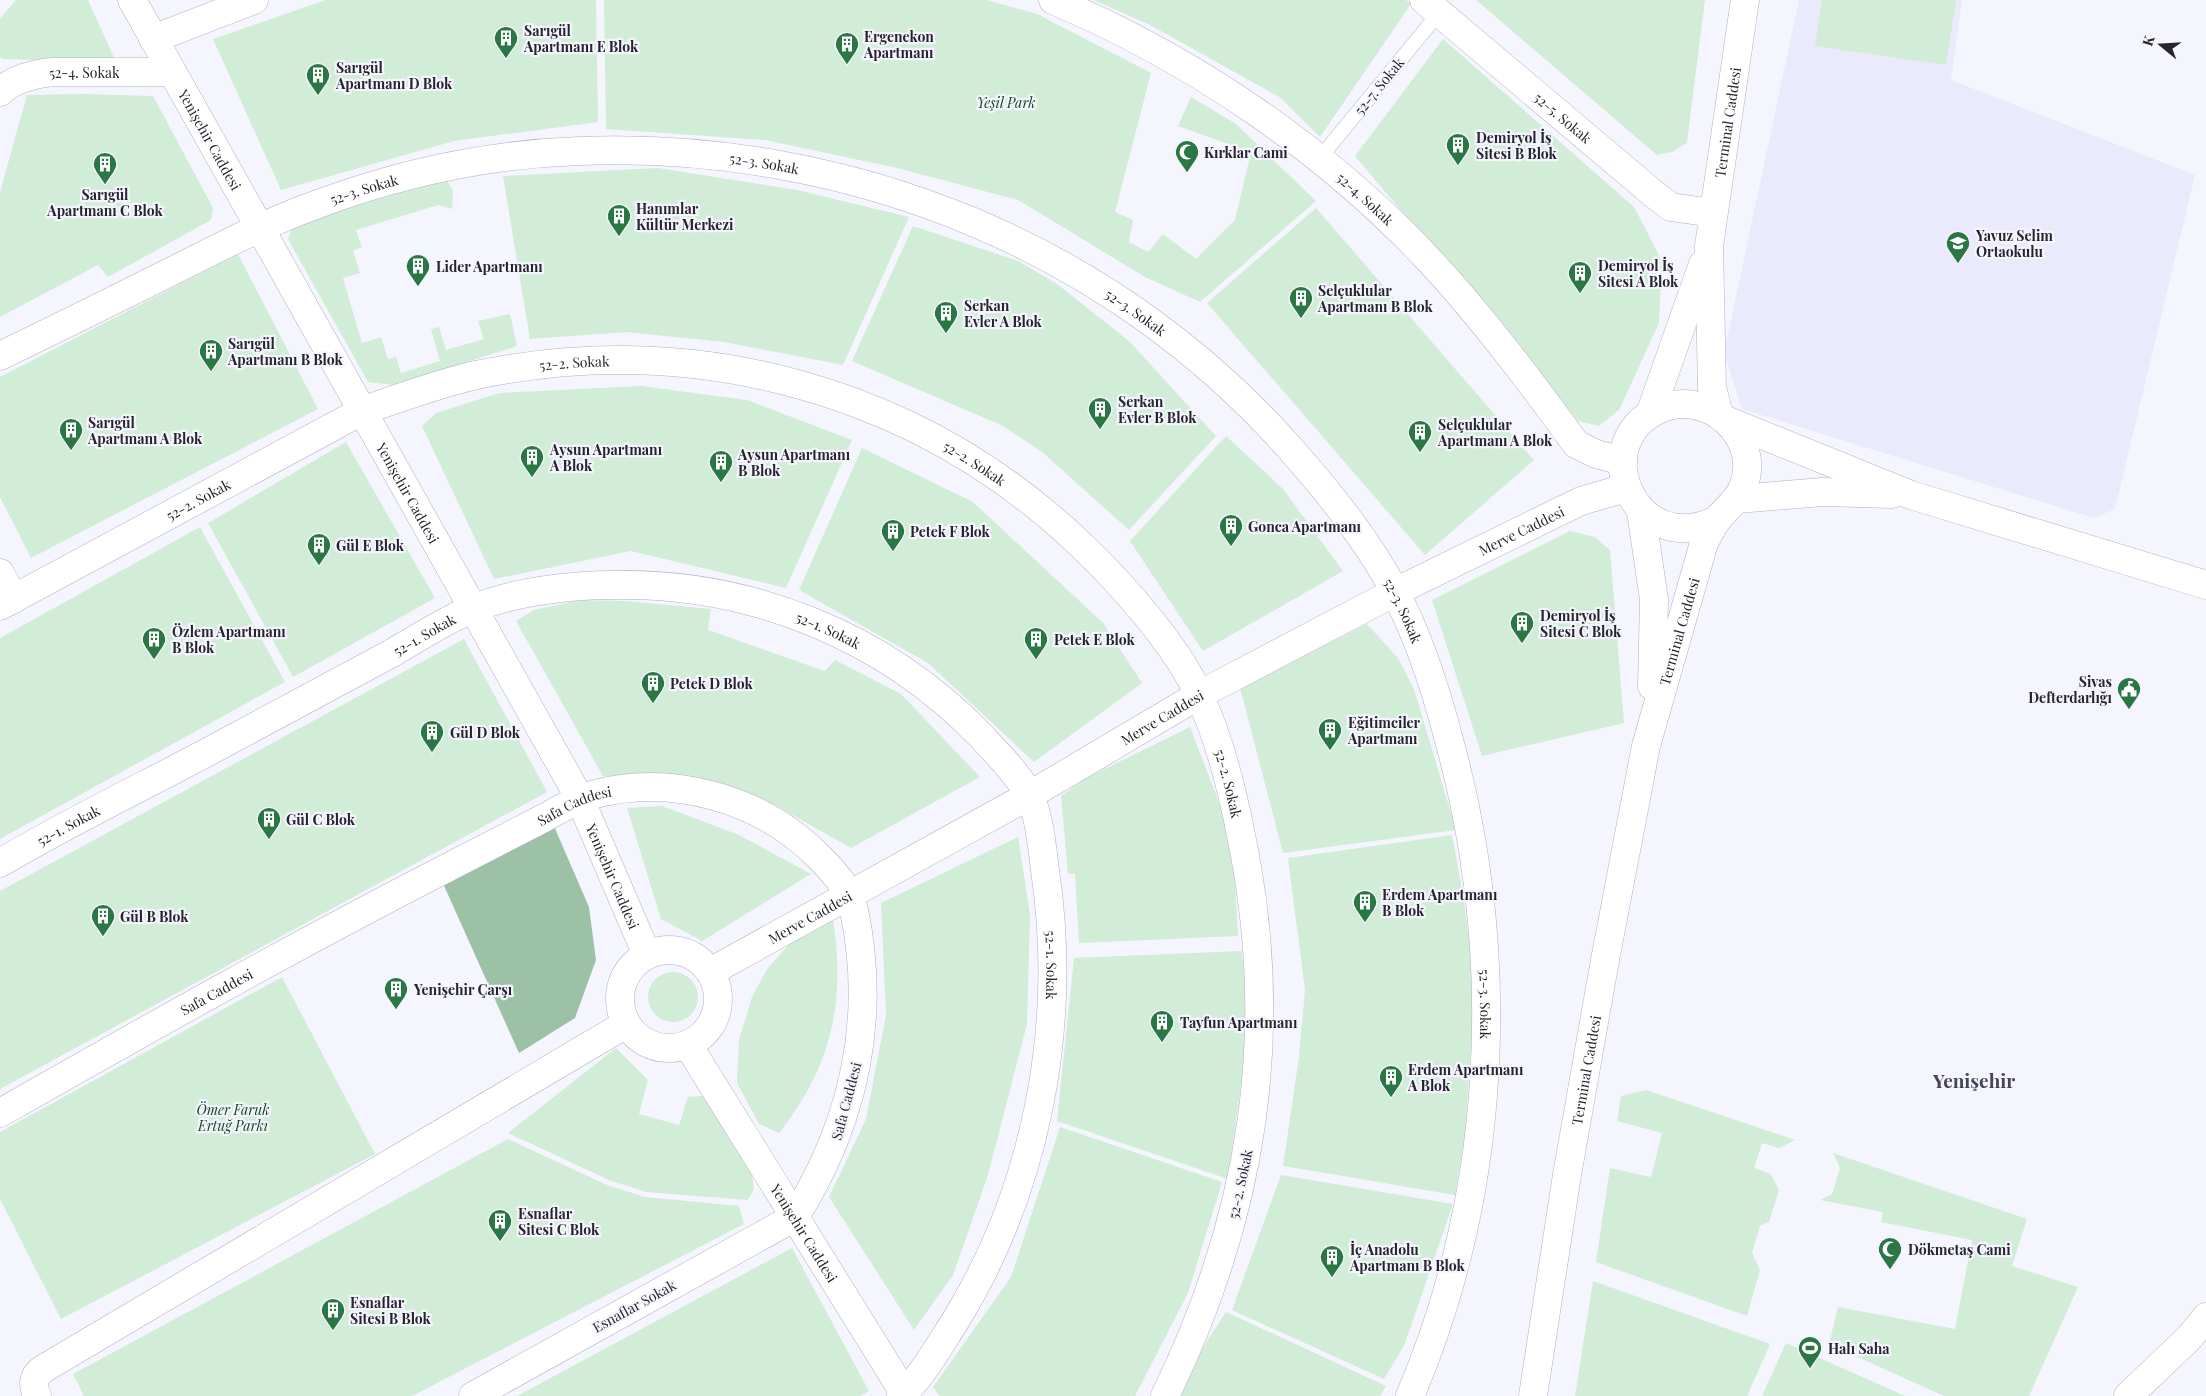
<svg xmlns="http://www.w3.org/2000/svg" width="2206" height="1396" viewBox="0 0 2206 1396" font-family="'Playfair Display',serif">
	<style>
		.built { fill: #ebe9fc }
		.green { fill: #d1ecd7 }
		.forest { fill: #9dc1a5 }
		.lines { fill: none; stroke-linecap: round; stroke-linejoin: round }
		.lane-casing { stroke: #b1afc6; stroke-width: 15 }
		.street-casing { stroke: #b1afc6; stroke-width: 29 }
		.lane { stroke: #fff; stroke-width: 14 }
		.street { stroke: #fff; stroke-width: 28 }
		.labels { text-anchor: middle; dominant-baseline: central; stroke-width: 4.5; stroke-linejoin: round; paint-order: stroke }
		.poi-label { font-size: 14px; font-weight: bold; fill: #26252e; stroke: #f5f5fe; text-anchor: start }
		.street-label { font-size: 14px; fill: #26252e; stroke: #f5f5fe }
		.park-label { font-size: 14px; font-style: italic; fill: #0e4925; stroke: #f5f5fe }
		.district-label { font-size: 19px; font-weight: bold; fill: #464457; stroke: #f5f5fe }
	</style>
	<rect width="100%" height="100%" fill="#f5f5fe"/>
	<!-- built -->
	<polygon class="built" points="1799,0 1962,0 1951,80 2195,175 2115,509 2094,518 1742,409 1724,353"/>
	<!-- green -->
	<g class="green">
		<polygon points="16,0 88,0 116,62 2,59 0,57 0,19"/>
		<polygon points="326,0 596,0 598,122 454,141 281,190 213,39"/>
		<polygon points="604,0 987,0 1037,14 1151,73 1115,212 1133,220 1129,242 1148,252 1163,234 1196,259 1235,220 1251,152 1178,126 1191,97 1236,124 1316,201 1200,302 1145,277 1018,200 897,168 765,140 606,129"/>
		<polygon points="1094,0 1406,0 1411,4 1320,137 1281,98 1152,26"/>
		<polygon points="1476,0 1705,0 1687,143 1672,152 1657,155"/>
		<polygon points="1822,0 1956,0 1946,65 1815,46"/>
		<polygon points="1443,39 1634,207 1662,261 1659,323 1619,410 1599,426 1578,421 1355,156"/>
		<polygon points="83,94 153,96 213,208 211,220 108,277 98,265 0,317 0,192 27,95"/>
		<polygon points="658,168 797,190 909,217 843,365 724,342 626,332 530,339 503,176"/>
		<polygon points="444,175 453,191 452,209 438,205 356,230 362,247 353,251 360,273 343,278 362,343 381,337 388,359 396,357 401,373 440,361 431,329 439,327 446,350 484,339 478,321 510,314 517,346 395,385 368,382 288,239 294,222"/>
		<polygon points="1316,208 1534,460 1425,555 1207,303"/>
		<polygon points="913,226 1018,261 1057,284 1129,341 1216,436 1129,530 1042,452 1003,426 852,361"/>
		<polygon points="238,254 318,409 31,558 0,497 0,377"/>
		<polygon points="641,386 747,400 852,440 786,588 631,551 494,579 422,426 436,413 499,393"/>
		<polygon points="1226,436 1283,489 1343,571 1203,651 1130,541"/>
		<polygon points="346,442 435,598 293,677 208,523"/>
		<polygon points="862,448 973,502 1103,623 1142,683 1034,762 928,663 799,590"/>
		<polygon points="200,527 285,682 0,839 0,638"/>
		<polygon points="1570,531 1595,537 1610,550 1624,723 1482,756 1432,600"/>
		<polygon points="580,600 626,601 711,609 708,630 825,671 835,660 901,694 980,777 851,848 775,805 737,790 692,777 603,776 516,621 534,610"/>
		<polygon points="1367,624 1398,658 1414,689 1456,830 1283,853 1240,688"/>
		<polygon points="464,639 547,792 0,1089 0,891"/>
		<polygon points="1190,727 1225,818 1234,862 1238,936 1079,943 1075,874 1068,874 1061,796 1086,778"/>
		<polygon points="662,806 739,835 811,874 702,941 661,919 627,808"/>
		<polygon points="1452,835 1463,895 1475,984 1465,1136 1455,1195 1283,1166 1299,1057 1305,990 1288,858"/>
		<polygon points="1018,837 1030,915 1027,1024 988,1175 953,1275 914,1330 829,1197 866,1119 886,1015 881,903"/>
		<path d="M833,920c13,83 -2,147 -54,213l-20,-9 -22,-41 2,-43 13,-43 15,-28 26,-29z"/>
		<polygon points="1242,951 1249,1026 1228,1179 1057,1121 1074,958"/>
		<circle cx="673" cy="997" r="25"/>
		<polygon points="282,977 375,1154 61,1319 0,1199 0,1132"/>
		<path d="M616,1048l32,32 -9,34 40,11 9,-28 26,-2 38,81c2,10 3,16 -5,24l-101,-8 -37,-12 -101,-47z"/>
		<polygon points="1646,1090 1795,1140 1779,1148 1762,1143 1754,1168 1771,1174 1779,1190 1769,1222 1760,1226 1752,1253 1760,1270 1747,1316 1596,1262 1610,1168 1651,1177 1662,1133 1617,1121 1621,1096"/>
		<polygon points="1060,1127 1222,1182 1188,1293 1135,1396 940,1396 933,1387 1011,1277"/>
		<polygon points="508,1139 607,1185 645,1197 739,1206 744,1224 412,1396 84,1396 73,1374"/>
		<polygon points="1833,1153 2027,1219 2012,1266 2078,1287 2029,1396 1944,1396 1829,1344 1838,1307 1955,1329 1972,1240 1881,1222 1883,1212 1820,1200 1832,1194 1840,1168"/>
		<polygon points="1281,1175 1453,1204 1404,1346 1384,1379 1232,1310"/>
		<polygon points="792,1248 869,1391 860,1396 517,1396"/>
		<polygon points="1593,1281 1770,1344 1747,1396 1575,1396"/>
		<polygon points="1226,1312 1386,1386 1380,1396 1171,1396"/>
		<polygon points="1786,1343 1905,1396 1762,1396"/>
	</g>
	<!-- forest -->
	<polygon class="forest" points="553,824 589,907 596,960 575,1018 519,1053 441,879"/>
	<g class="lines">
		<!-- lane casing -->
		<g class="lane-casing">
			<polyline id="lane" points="1319,159 1439,13"/>
		</g>
		<!-- street casing -->
		<g class="street-casing">
			<g id="street">
				<path id="s1" d="M132,0l448,799 67,156"/>
				<path id="s2" d="M1053,0c141,60 272,149 377,261 53,57 100,120 146,183l20,10 27,7"/>
				<path id="s3" d="M1424,0l231,195 16,12 42,6"/>
				<polyline points="153,39 254,0"/>
				<path id="s4" d="M0,92c14,-14 34,-18 53,-20h119"/>
				<path id="s5" d="M0,356c58,-28 116,-57 174,-86 48,-24 94,-48 144,-66 83,-31 174,-50 262,-53 271,-10 536,97 715,303 37,42 74,88 100,138 24,45 41,98 54,148 59,215 49,450 -39,656"/>
				<polyline points="1650,414 1703,264"/>
				<path id="s6" d="M1719,414l-7,-26 -3,-142 36,-246"/>
				<polyline points="1728,421 1911,495 2206,585"/>
				<polyline points="1737,499 1823,492 1892,494"/>
				<polyline points="1641,511 1654,600 1652,686"/>
				<polyline points="0,573 14,599"/>
				<path id="s7" d="M0,606l362,-195c37,-13 75,-27 114,-36 219,-45 441,14 604,169 41,39 97,101 120,153 20,43 32,92 41,138 41,197 12,381 -76,561"/>
				<path id="s8" d="M0,863c76,-45 155,-82 232,-124 54,-29 107,-58 160,-86 26,-15 52,-32 80,-44 40,-17 98,-24 142,-24 137,-3 272,52 367,151 16,17 34,35 46,55 12,18 15,57 18,79 23,156 -8,319 -91,453 -16,25 -32,53 -53,73"/>
				<circle cx="669" cy="999" r="49"/>
				<path id="s9" d="M710,972l320,-177 169,-100 196,-103 186,-91 45,-13"/>
				<path id="s10" d="M688,1045l218,351"/>
				<path id="s11" d="M0,1113c146,-83 293,-166 443,-243 33,-17 66,-34 99,-51 17,-9 34,-20 53,-25 79,-20 167,5 224,63 16,16 30,31 35,53 23,111 0,212 -59,307l-322,179"/>
				<path d="M37,1396c-5,-12 -4,-20 6,-27l583,-345"/>
				<path id="s12" d="M1533,1396l34,-221 38,-215 41,-214 58,-203c4,-8 8,-16 13,-23 9,-12 21,-19 26,-33 20,-49 -35,-99 -83,-78 -77,34 -23,153 58,110"/>
				<polyline points="2128,1396 2189,1338 2206,1317"/>
			</g>
		</g>
		<!-- lane -->
		<use href="#lane" class="lane"/>
		<!-- street -->
		<use href="#street" class="street"/>
	</g>
	<!-- icons -->
	<defs>
		<g id="building-pin" transform="scale(1.25)"><path d="M0 17L-7.5 6A9.5 9.5 0 1 1 7.5 6Z" fill="#2a7644" stroke="#f5f5fe"/><path d="M-4-6H4V6H1V3H-1V6H-4ZM-2.5-4.3h1.7v1.8h-1.7ZM.8-4.3h1.7v1.8H.8ZM-2.5-1h1.7V.8h-1.7ZM.8-1h1.7V.8H.8Z" fill="#fff"/></g>
		<g id="mosque-pin" transform="scale(1.25)"><path d="M0 17L-7.5 6A9.5 9.5 0 1 1 7.5 6Z" fill="#2a7644" stroke="#f5f5fe"/><path d="M3.5-4.9A6 6 0 1 0 3.5 4.9A5 5 0 1 1 3.5-4.9Z" fill="#fff"/></g>
		<g id="school-pin" transform="scale(1.25)"><path d="M0 17L-7.5 6A9.5 9.5 0 1 1 7.5 6Z" fill="#2a7644" stroke="#f5f5fe"/><path d="M0-5L7-2L0 1L-7-2ZM-4 1L0 2.5L4 1V4Q0 6-4 4Z" fill="#fff"/></g>
		<g id="civic-pin" transform="scale(1.25)"><path d="M0 17L-7.5 6A9.5 9.5 0 1 1 7.5 6Z" fill="#2a7644" stroke="#f5f5fe"/><path d="M-.6-6.5H3V-4.5H.6V-3L4-1V1h2V6H-6V1h2V-1L-.6-3ZM-1.2 2.5V6h2.4V2.5Z" fill="#fff"/></g>
		<g id="stadium-pin" transform="scale(1.25)"><path d="M0 17L-7.5 6A9.5 9.5 0 1 1 7.5 6Z" fill="#2a7644" stroke="#f5f5fe"/><path d="M0-5a6.5 5 0 1 0 0 10a6.5 5 0 1 0 0-10ZM-3.5-1.8h7v3.6h-7Z" fill="#fff"/></g>
	</defs>
	<g fill-rule="evenodd">
		<use href="#building-pin" x="506" y="38"/>
		<use href="#building-pin" x="847" y="44"/>
		<use href="#building-pin" x="318" y="75"/>
		<use href="#building-pin" x="1458" y="145"/>
		<use href="#mosque-pin" x="1187" y="152"/>
		<use href="#building-pin" x="105" y="164"/>
		<use href="#building-pin" x="619" y="216"/>
		<use href="#school-pin" x="1958" y="243"/>
		<use href="#building-pin" x="418" y="266"/>
		<use href="#building-pin" x="1580" y="273"/>
		<use href="#building-pin" x="1301" y="298"/>
		<use href="#building-pin" x="946" y="313"/>
		<use href="#building-pin" x="211" y="351"/>
		<use href="#building-pin" x="1100" y="409"/>
		<use href="#building-pin" x="71" y="430"/>
		<use href="#building-pin" x="1420" y="432"/>
		<use href="#building-pin" x="532" y="457"/>
		<use href="#building-pin" x="721" y="462"/>
		<use href="#building-pin" x="1231" y="526"/>
		<use href="#building-pin" x="893" y="531"/>
		<use href="#building-pin" x="319" y="545"/>
		<use href="#building-pin" x="1522" y="623"/>
		<use href="#building-pin" x="154" y="639"/>
		<use href="#building-pin" x="1036" y="639"/>
		<use href="#building-pin" x="653" y="683"/>
		<use href="#civic-pin" x="2129" y="689"/>
		<use href="#building-pin" x="1330" y="730"/>
		<use href="#building-pin" x="432" y="732"/>
		<use href="#building-pin" x="269" y="819"/>
		<use href="#building-pin" x="1365" y="902"/>
		<use href="#building-pin" x="103" y="916"/>
		<use href="#building-pin" x="396" y="989"/>
		<use href="#building-pin" x="1162" y="1022"/>
		<use href="#building-pin" x="1391" y="1077"/>
		<use href="#building-pin" x="500" y="1221"/>
		<use href="#mosque-pin" x="1890" y="1249"/>
		<use href="#building-pin" x="1332" y="1257"/>
		<use href="#building-pin" x="333" y="1310"/>
		<use href="#stadium-pin" x="1810" y="1348"/>
	</g>
	<g class="labels">
		<!-- poi labels -->
		<g class="poi-label">
			<text x="524" y="30">Sarıgül<tspan x="524" dy="16">Apartmanı E Blok</tspan></text>
			<text x="864" y="36">Ergenekon<tspan x="864" dy="16">Apartmanı</tspan></text>
			<text x="336" y="67">Sarıgül<tspan x="336" dy="16">Apartmanı D Blok</tspan></text>
			<text x="1476" y="137">Demiryol İş<tspan x="1476" dy="16">Sitesi B Blok</tspan></text>
			<text x="1204" y="152">Kırklar Cami</text>
			<text x="105" y="194" text-anchor="middle">Sarıgül<tspan x="105" dy="16">Apartmanı C Blok</tspan></text>
			<text x="636" y="208">Hanımlar<tspan x="636" dy="16">Kültür Merkezi</tspan></text>
			<text x="1976" y="235">Yavuz Selim<tspan x="1976" dy="16">Ortaokulu</tspan></text>
			<text x="1598" y="265">Demiryol İş<tspan x="1598" dy="16">Sitesi A Blok</tspan></text>
			<text x="436" y="266">Lider Apartmanı</text>
			<text x="1318" y="290">Selçuklular<tspan x="1318" dy="16">Apartmanı B Blok</tspan></text>
			<text x="964" y="305">Serkan<tspan x="964" dy="16">Evler A Blok</tspan></text>
			<text x="228" y="343">Sarıgül<tspan x="228" dy="16">Apartmanı B Blok</tspan></text>
			<text x="1118" y="401">Serkan<tspan x="1118" dy="16">Evler B Blok</tspan></text>
			<text x="88" y="422">Sarıgül<tspan x="88" dy="16">Apartmanı A Blok</tspan></text>
			<text x="1438" y="424">Selçuklular<tspan x="1438" dy="16">Apartmanı A Blok</tspan></text>
			<text x="550" y="449">Aysun Apartmanı<tspan x="550" dy="16">A Blok</tspan></text>
			<text x="738" y="454">Aysun Apartmanı<tspan x="738" dy="16">B Blok</tspan></text>
			<text x="1248" y="526">Gonca Apartmanı</text>
			<text x="910" y="531">Petek F Blok</text>
			<text x="336" y="545">Gül E Blok</text>
			<text x="1540" y="615">Demiryol İş<tspan x="1540" dy="16">Sitesi C Blok</tspan></text>
			<text x="172" y="631">Özlem Apartmanı<tspan x="172" dy="16">B Blok</tspan></text>
			<text x="1054" y="639">Petek E Blok</text>
			<text x="2112" y="681" text-anchor="end">Sivas<tspan x="2112" dy="16">Defterdarlığı</tspan></text>
			<text x="670" y="683">Petek D Blok</text>
			<text x="1348" y="722">Eğitimciler<tspan x="1348" dy="16">Apartmanı</tspan></text>
			<text x="450" y="732">Gül D Blok</text>
			<text x="286" y="819">Gül C Blok</text>
			<text x="1382" y="894">Erdem Apartmanı<tspan x="1382" dy="16">B Blok</tspan></text>
			<text x="120" y="916">Gül B Blok</text>
			<text x="414" y="989">Yenişehir Çarşı</text>
			<text x="1180" y="1022">Tayfun Apartmanı</text>
			<text x="1408" y="1069">Erdem Apartmanı<tspan x="1408" dy="16">A Blok</tspan></text>
			<text x="518" y="1213">Esnaflar<tspan x="518" dy="16">Sitesi C Blok</tspan></text>
			<text x="1350" y="1249">İç Anadolu<tspan x="1350" dy="16">Apartmanı B Blok</tspan></text>
			<text x="1908" y="1249">Dökmetaş Cami</text>
			<text x="350" y="1302">Esnaflar<tspan x="350" dy="16">Sitesi B Blok</tspan></text>
			<text x="1828" y="1348">Halı Saha</text>
		</g>
		<!-- street labels -->
		<g class="street-label">
			<text stroke="none"><textPath href="#s4" startOffset="89">52-4. Sokak</textPath></text>
			<text transform="translate(1379 86) rotate(-51)">52-7. Sokak</text>
			<text stroke="none"><textPath href="#s3" startOffset="182">52-5. Sokak</textPath></text>
			<text stroke="none"><textPath href="#s6" startOffset="294">Terminal Caddesi</textPath></text>
			<text stroke="none"><textPath href="#s1" startOffset="160">Yenişehir Caddesi</textPath></text>
			<text stroke="none"><textPath href="#s5" startOffset="806">52-3. Sokak</textPath></text>
			<text stroke="none"><textPath href="#s5" startOffset="401">52-3. Sokak</textPath></text>
			<text stroke="none"><textPath href="#s2" startOffset="372">52-4. Sokak</textPath></text>
			<text stroke="none"><textPath href="#s5" startOffset="1210">52-3. Sokak</textPath></text>
			<text stroke="none"><textPath href="#s7" startOffset="630">52-2. Sokak</textPath></text>
			<text stroke="none"><textPath href="#s7" startOffset="1050">52-2. Sokak</textPath></text>
			<text stroke="none"><textPath href="#s1" startOffset="565">Yenişehir Caddesi</textPath></text>
			<text stroke="none"><textPath href="#s7" startOffset="225">52-2. Sokak</textPath></text>
			<text stroke="none"><textPath href="#s9" startOffset="924">Merve Caddesi</textPath></text>
			<text stroke="none"><textPath href="#s5" startOffset="1615">52-3. Sokak</textPath></text>
			<text stroke="none"><textPath href="#s8" startOffset="902">52-1. Sokak</textPath></text>
			<text stroke="none"><textPath href="#s12" startOffset="779">Terminal Caddesi</textPath></text>
			<text stroke="none"><textPath href="#s8" startOffset="482">52-1. Sokak</textPath></text>
			<text stroke="none"><textPath href="#s9" startOffset="519">Merve Caddesi</textPath></text>
			<text stroke="none"><textPath href="#s7" startOffset="1470">52-2. Sokak</textPath></text>
			<text stroke="none"><textPath href="#s11" startOffset="652">Safa Caddesi</textPath></text>
			<text stroke="none"><textPath href="#s8" startOffset="78">52-1. Sokak</textPath></text>
			<text stroke="none"><textPath href="#s1" startOffset="1000">Yenişehir Caddesi</textPath></text>
			<text stroke="none"><textPath href="#s9" startOffset="114">Merve Caddesi</textPath></text>
			<text stroke="none"><textPath href="#s8" startOffset="1338">52-1. Sokak</textPath></text>
			<text stroke="none"><textPath href="#s11" startOffset="248">Safa Caddesi</textPath></text>
			<text stroke="none"><textPath href="#s5" startOffset="2020">52-3. Sokak</textPath></text>
			<text stroke="none"><textPath href="#s12" startOffset="330">Terminal Caddesi</textPath></text>
			<text transform="translate(846 1101) rotate(-75)">Safa Caddesi</text>
			<text transform="translate(1240 1184) rotate(-78)">52-2. Sokak</text>
			<text stroke="none"><textPath href="#s10" startOffset="221">Yenişehir Caddesi</textPath></text>
			<text transform="translate(634 1306) rotate(-29)">Esnaflar Sokak</text>
		</g>
		<!-- park labels -->
		<g class="park-label">
			<text x="1006" y="102">Yeşil Park</text>
			<text x="233" y="1109">Ömer Faruk<tspan x="233" dy="16">Ertuğ Parkı</tspan></text>
		</g>
		<!-- district labels -->
		<g class="district-label">
			<text x="1974" y="1080">Yenişehir</text>
		</g>
	</g>
	<!-- north arrow -->
	<g transform="translate(2161 45) rotate(288)" stroke="#f5f5fe" stroke-width="4" paint-order="stroke">
	<path d="M0-4L9 19L0 12L-9 19Z" fill="#26252e"/>
	<text y="-8" font-size="14" font-weight="bold" text-anchor="middle" fill="#26252e">K</text>
	</g>
</svg>
